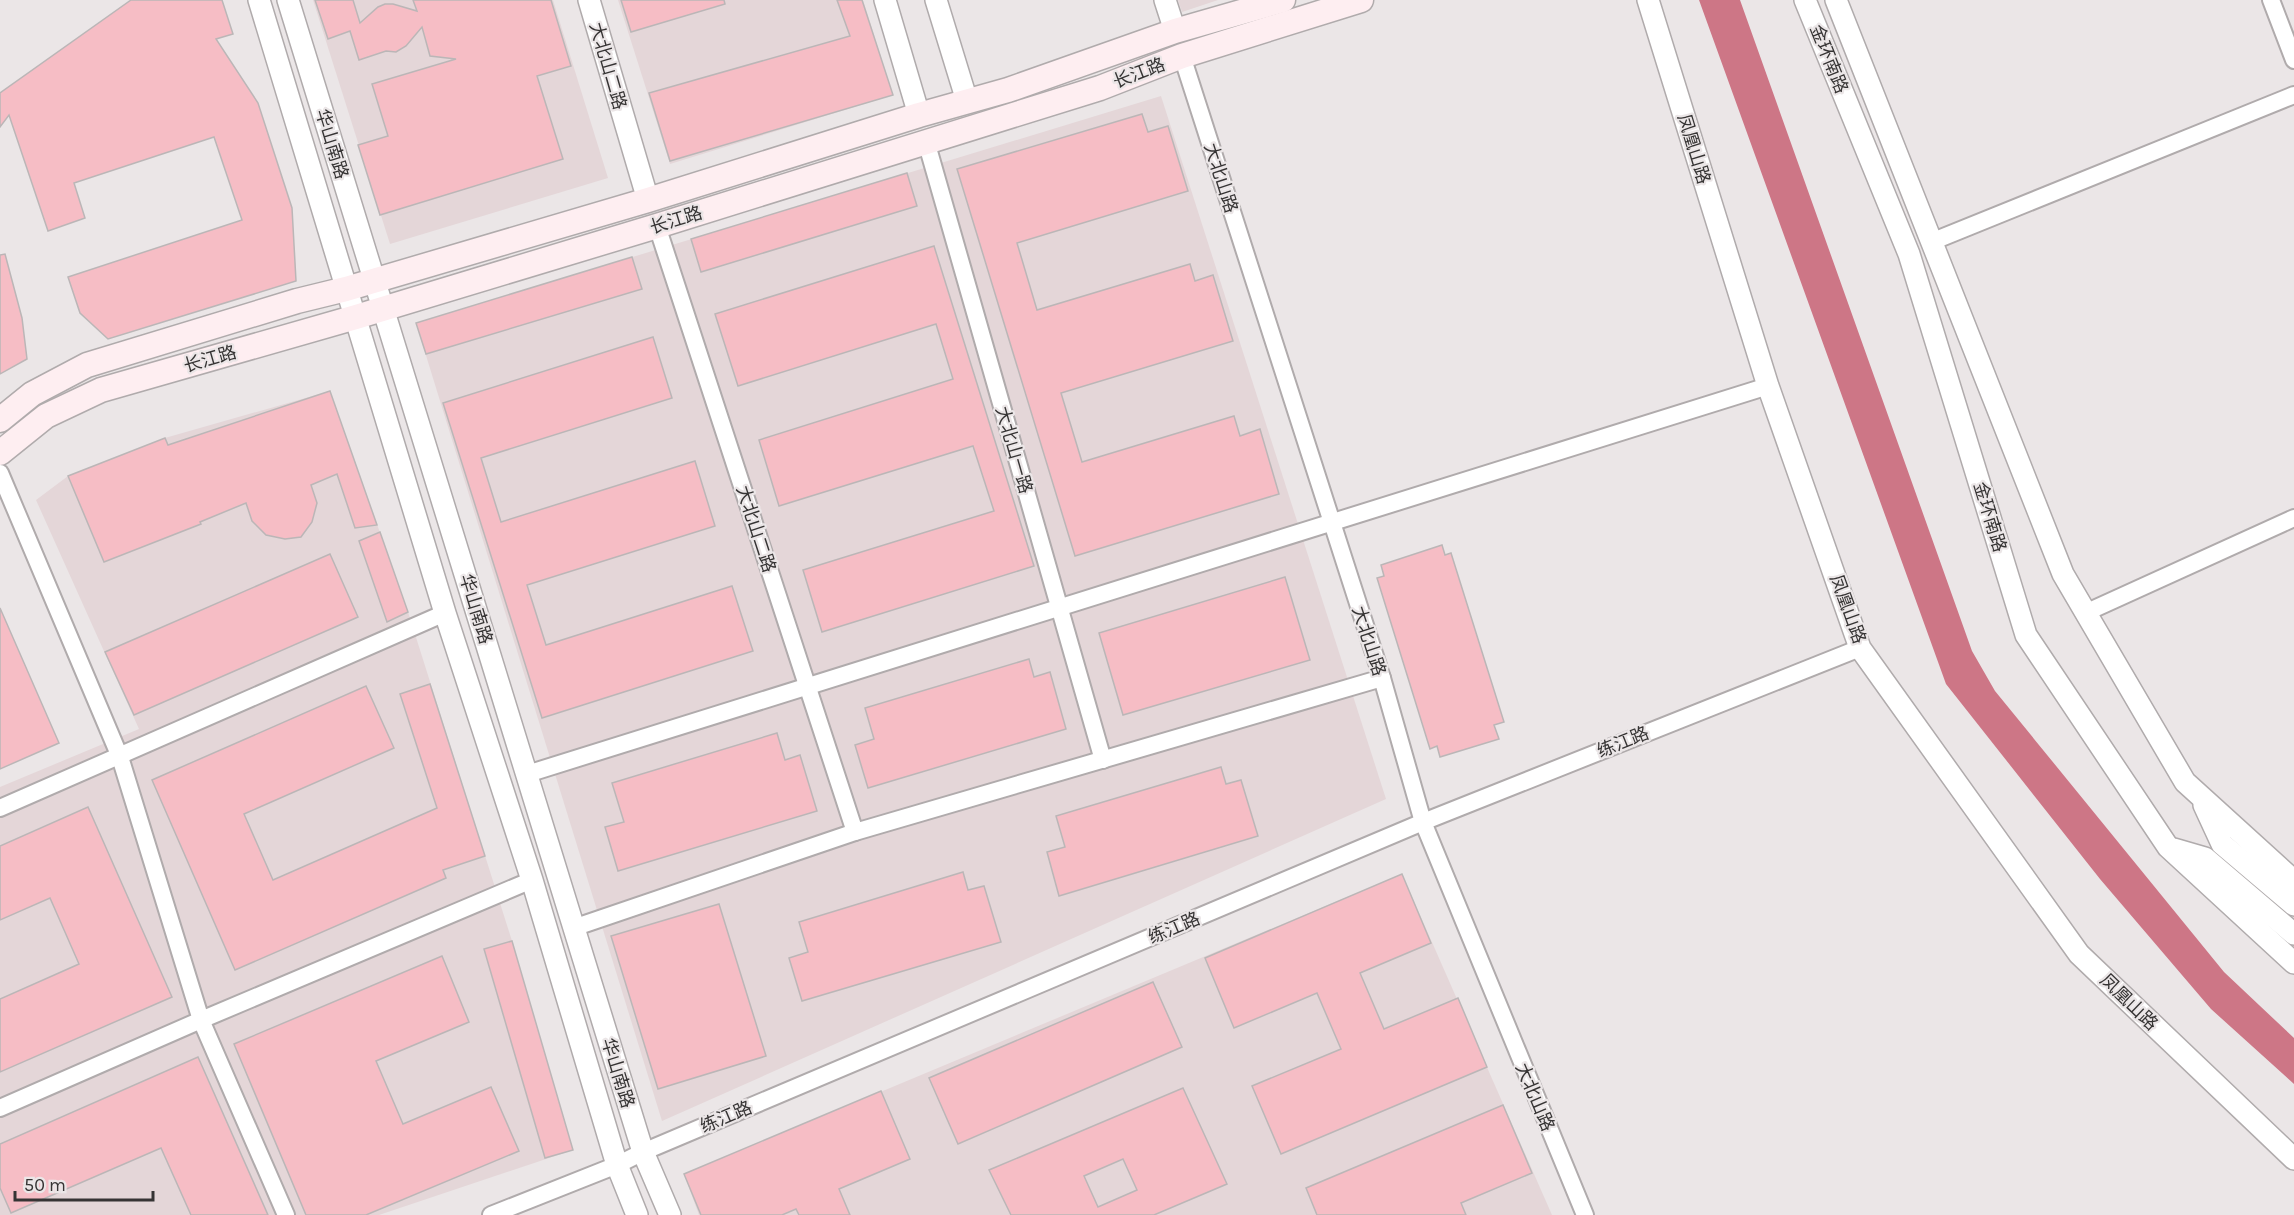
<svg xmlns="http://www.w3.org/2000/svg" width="2294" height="1215" viewBox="0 0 2294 1215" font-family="Karla,'Noto Sans SC',sans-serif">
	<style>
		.built { fill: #e4d6d8 }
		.water { fill: #cd7686 }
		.building { fill: #f6bdc5; stroke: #bbb6b7; stroke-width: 1.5; fill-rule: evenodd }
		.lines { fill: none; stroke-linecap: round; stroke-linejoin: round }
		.minor-casing { stroke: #b0abac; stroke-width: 20 }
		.tertiary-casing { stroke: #b0abac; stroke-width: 24 }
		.secondary-casing { stroke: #b0abac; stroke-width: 27 }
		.minor { stroke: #fff; stroke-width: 16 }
		.tertiary { stroke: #fff; stroke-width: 21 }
		.secondary { stroke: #feeef1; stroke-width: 24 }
		.labels { text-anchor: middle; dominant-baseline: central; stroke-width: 4.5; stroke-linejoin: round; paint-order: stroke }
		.street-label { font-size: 18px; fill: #363434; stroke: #ebe6e7 }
	</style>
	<rect width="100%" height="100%" fill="#ebe6e7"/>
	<!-- built -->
	<g class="built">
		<polygon points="313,0 553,0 608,178 390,244"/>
		<polygon points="618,0 863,0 893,95 670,164"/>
		<polygon points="1178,0 1218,0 1182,12"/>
		<polygon points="1161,96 1386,799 662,1121 416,323"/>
		<polygon points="330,391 408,612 512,941 573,1150 379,1215 0,1215 0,787 139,729 36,500 68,476 165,438"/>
		<polygon points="1402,874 1552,1215 699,1215 684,1174"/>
	</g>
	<!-- water -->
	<polygon class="water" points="1699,0 1740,0 1972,651 1995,691 2224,972 2294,1038 2294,1084 2211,1009 2100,879 1946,684"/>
	<!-- building -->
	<g class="building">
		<polygon points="131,0 222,0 233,34 216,39 258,103 292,208 296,281 108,339 80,313 68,277 242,220 214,137 74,183 85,218 48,231 9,115 0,127 0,93"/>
		<polygon points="315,0 353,0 360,23 378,7 385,4 393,4 417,11 413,0 551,0 571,66 537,76 563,159 380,215 358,145 388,136 372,84 456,59 430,56 422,27 406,46 396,52 386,51 359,60 350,31 328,39"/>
		<polygon points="621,0 724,0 725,4 631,32"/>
		<polygon points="837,0 862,0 893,95 670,161 649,93 850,36"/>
		<polygon points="1142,114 1148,132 1168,126 1188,191 1017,243 1037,310 1190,264 1195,281 1213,275 1233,341 1061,393 1082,462 1234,416 1240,436 1260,429 1279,494 1075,556 957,169"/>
		<polygon points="907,173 917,206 701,272 691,239"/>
		<polygon points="934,246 1034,566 822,632 803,570 994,511 973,446 779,506 759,440 953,379 936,324 738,386 715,314"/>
		<polygon points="5,254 22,318 27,359 0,374 0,255"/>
		<polygon points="632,257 642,289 426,354 416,323"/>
		<polygon points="653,337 672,398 481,458 501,522 695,461 715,526 527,585 546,645 732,586 753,651 542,718 443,403"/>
		<polygon points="330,391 377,525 355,528 337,474 311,485 317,503 312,522 301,537 285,539 266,535 252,521 246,503 200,522 201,524 104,562 68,476 165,438 168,445"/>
		<polygon points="380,532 408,612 387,622 359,541"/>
		<polygon points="1442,545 1445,555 1451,553 1504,722 1494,725 1499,739 1440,757 1437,746 1430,749 1377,578 1384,576 1381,565"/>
		<polygon points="330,554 358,617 134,715 105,652"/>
		<polygon points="1285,577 1310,660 1123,715 1099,633"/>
		<polygon points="0,608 59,743 0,769"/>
		<polygon points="1029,659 1034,677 1050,672 1066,729 868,788 855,745 874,739 865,708"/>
		<polygon points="430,684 485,856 443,870 446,878 235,970 152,780 366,686 394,748 244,814 273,880 437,808 400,694"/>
		<polygon points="777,733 785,760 800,755 817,811 618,871 605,827 624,822 612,783"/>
		<polygon points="1221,767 1226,784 1241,780 1258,836 1059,896 1047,852 1065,847 1056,816"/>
		<polygon points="88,807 172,997 0,1072 0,999 79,964 50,898 0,920 0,846"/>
		<polygon points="963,872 968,890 984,886 1001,942 802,1001 789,958 808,952 799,922"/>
		<polygon points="1402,874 1431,943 1360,973 1384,1029 1458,998 1487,1067 1281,1154 1252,1086 1341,1049 1317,993 1234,1028 1205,958"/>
		<polygon points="719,904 766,1056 658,1089 611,936"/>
		<polygon points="512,941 573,1150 545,1158 484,949"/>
		<polygon points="442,956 469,1022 376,1061 403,1124 491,1087 519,1151 366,1215 306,1215 234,1044"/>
		<polygon points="1153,982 1182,1047 958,1144 929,1078"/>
		<polygon points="198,1057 268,1215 191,1215 161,1148 11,1213 0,1188 0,1144"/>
		<path d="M1183,1088l44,96 -73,31h-143l-22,-45zM1123,1159l14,31 -39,17 -14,-31z"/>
		<polygon points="881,1091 910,1159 839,1189 850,1215 799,1215 796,1209 782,1215 701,1215 684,1174"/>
		<polygon points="1503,1105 1532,1173 1461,1203 1466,1215 1317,1215 1306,1188"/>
	</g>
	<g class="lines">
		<!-- minor casing -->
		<g class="minor-casing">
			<g id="minor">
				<polyline points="2271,0 2294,60"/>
				<polyline points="1182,56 1382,678 1423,822 1585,1215"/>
				<polyline points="926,141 1103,760"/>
				<polyline points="657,226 855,832"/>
				<polyline points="1931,242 2294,95"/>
				<polyline points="0,473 120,757 201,1020 286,1215"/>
				<polyline points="2085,613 2294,518"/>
				<path d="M527,774c413,-133 828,-259 1241,-388"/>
				<polyline points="0,808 445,613"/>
				<polyline points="573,928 855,832 1382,678"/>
				<polyline points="0,1108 201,1020 532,880"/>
				<polyline points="491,1215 617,1165 643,1152 1423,822 1860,648"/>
			</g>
		</g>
		<!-- tertiary casing -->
		<g class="tertiary-casing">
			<g id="tertiary">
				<polyline points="259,0 445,613 532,880 617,1165 637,1215"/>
				<polyline points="288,0 643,1152 670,1215"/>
				<polyline points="589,0 648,200"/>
				<polyline points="885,0 919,115"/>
				<polyline points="936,0 967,101"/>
				<polyline points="1165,0 1175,31"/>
				<polyline points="1648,0 1768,386 1860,648 2079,954 2294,1159"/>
				<polyline points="1805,0 1909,254 2026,635 2168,847 2294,963"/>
				<polyline points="1836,0 2063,574 2185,782 2294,881"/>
				<polyline points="2204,805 2222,844 2294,905"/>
				<polyline points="2174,849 2205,858 2294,934"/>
			</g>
		</g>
		<!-- secondary casing -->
		<g class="secondary-casing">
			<g id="secondary">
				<polyline points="0,420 32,394 87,365 297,301 346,289 648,200 919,115 1008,90 1175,31 1283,0"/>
				<polyline points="0,453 46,416 101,390 356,317 657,226 1100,88 1182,56 1361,0"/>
			</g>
		</g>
		<!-- minor -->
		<use href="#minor" class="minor"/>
		<!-- tertiary -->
		<use href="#tertiary" class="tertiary"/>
		<!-- secondary -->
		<use href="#secondary" class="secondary"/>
	</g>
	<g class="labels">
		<!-- street labels -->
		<g class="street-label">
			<text transform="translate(1829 59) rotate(68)">金环南路</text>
			<text transform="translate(608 66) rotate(74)">大北山二路</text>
			<text transform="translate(1139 73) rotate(-21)">长江路</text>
			<text transform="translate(332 144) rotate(73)">华山南路</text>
			<text transform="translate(1694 149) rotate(73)">凤凰山路</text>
			<text transform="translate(1221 178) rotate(72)">大北山路</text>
			<text transform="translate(676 220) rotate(-17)">长江路</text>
			<text transform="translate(210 359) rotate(-16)">长江路</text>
			<text transform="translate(1014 450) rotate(74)">大北山一路</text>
			<text transform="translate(1990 517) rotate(73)">金环南路</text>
			<text transform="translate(756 529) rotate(72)">大北山二路</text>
			<text transform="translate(476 609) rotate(73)">华山南路</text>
			<text transform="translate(1848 609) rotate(70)">凤凰山路</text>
			<text transform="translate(1369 641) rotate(72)">大北山路</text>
			<text transform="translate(1623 742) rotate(-22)">练江路</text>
			<text transform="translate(1174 928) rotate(-23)">练江路</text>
			<text transform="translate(2129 1002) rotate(44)">凤凰山路</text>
			<text transform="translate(618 1073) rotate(73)">华山南路</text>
			<text transform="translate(1535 1097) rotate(67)">大北山路</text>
			<text transform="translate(726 1117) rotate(-23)">练江路</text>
		</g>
	</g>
	<!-- scale -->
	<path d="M15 1191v9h138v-9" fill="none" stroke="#363434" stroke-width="3"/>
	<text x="24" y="1191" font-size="18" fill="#363434" stroke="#ebe6e7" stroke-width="4.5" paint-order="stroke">50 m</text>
</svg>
